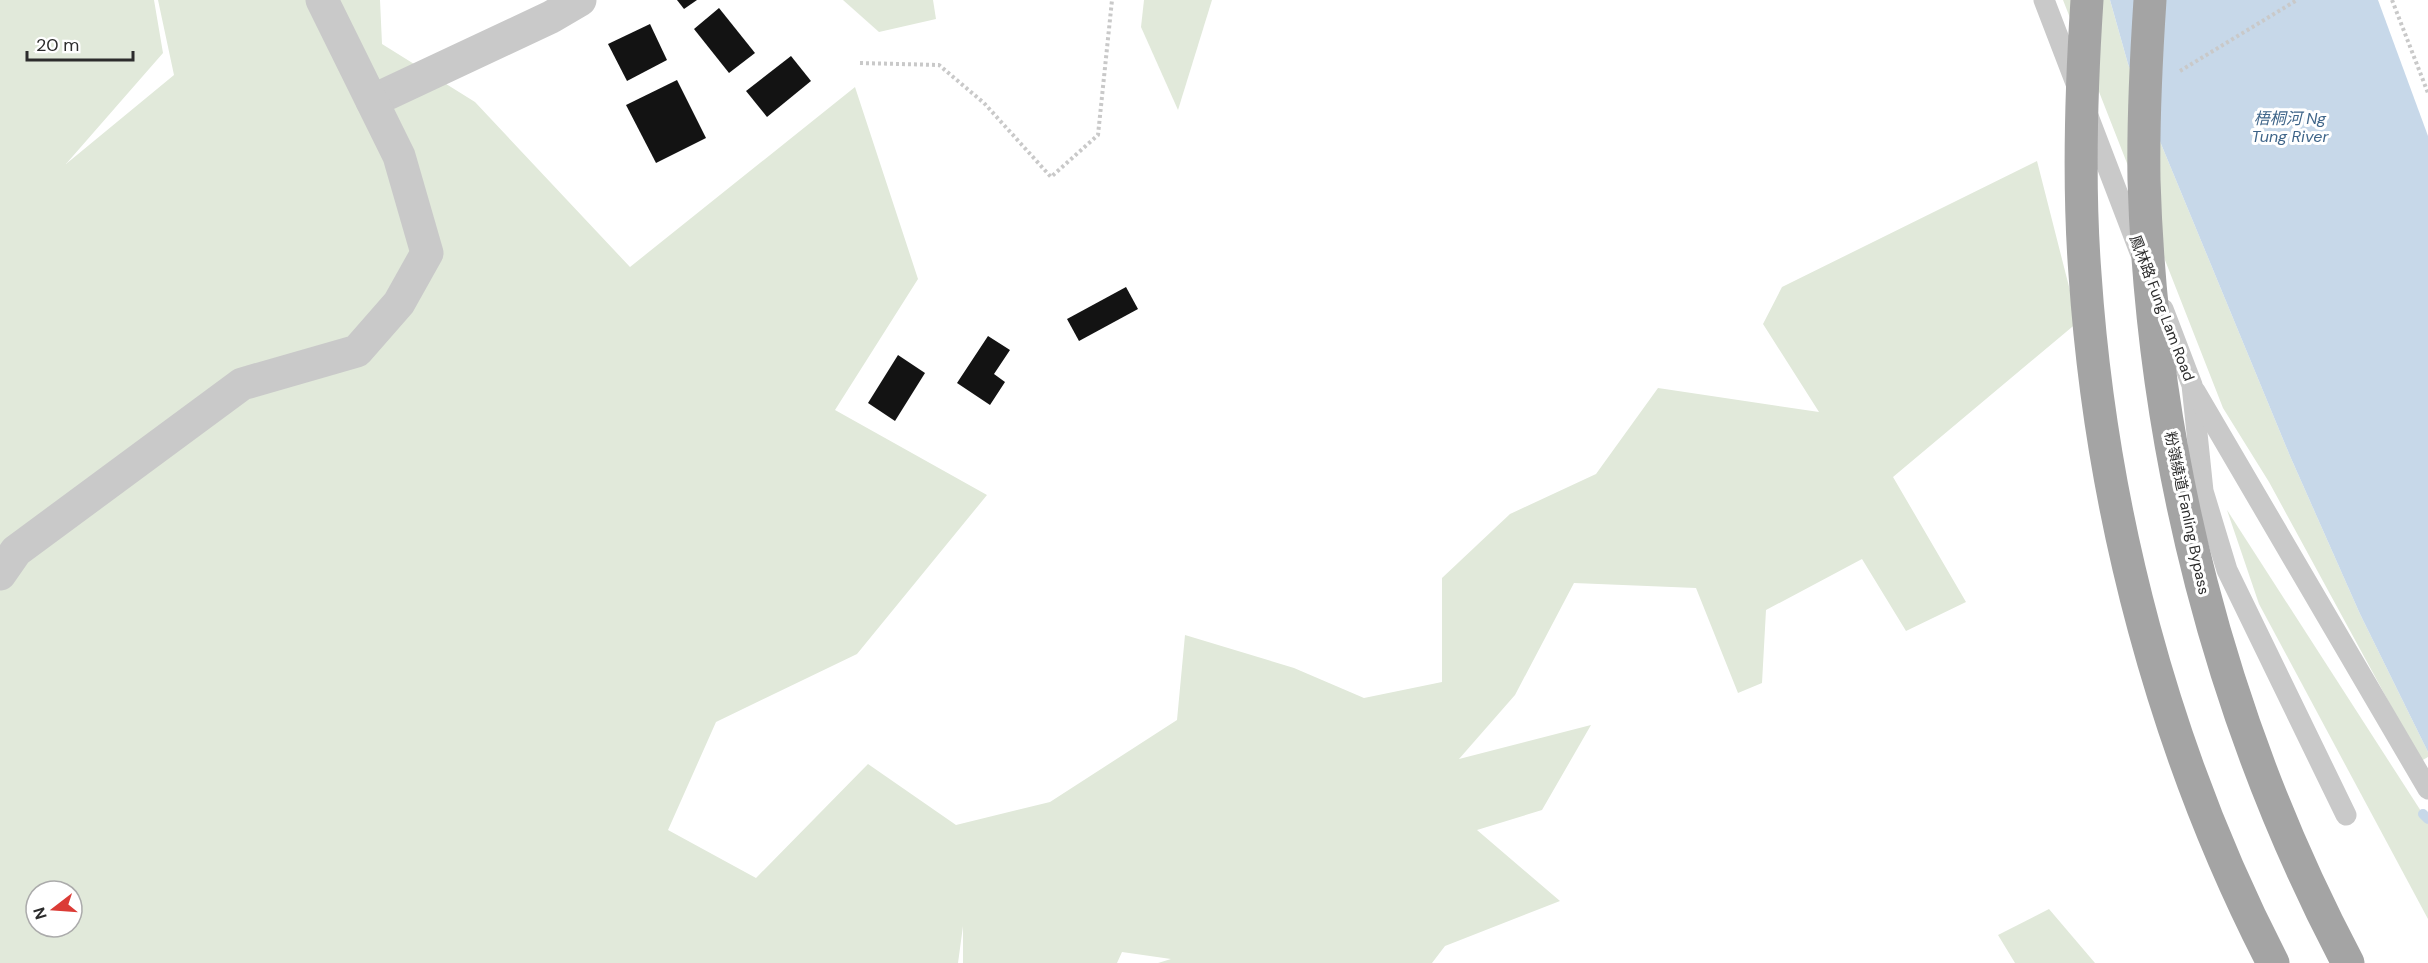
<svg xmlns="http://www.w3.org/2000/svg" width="2428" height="963" viewBox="0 0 2428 963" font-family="'DM Sans','Noto Sans SC',sans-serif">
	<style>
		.green { fill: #e1e9da; fill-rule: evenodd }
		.water { fill: #c7d8e9 }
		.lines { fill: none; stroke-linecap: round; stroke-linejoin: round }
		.stream { stroke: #c7d8e9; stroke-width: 10 }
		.building { fill: #131313 }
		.path { stroke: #c9c9c9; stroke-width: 4; stroke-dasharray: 3 3; stroke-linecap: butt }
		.service { stroke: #c9c9c9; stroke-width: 21 }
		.minor { stroke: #c9c9c9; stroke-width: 33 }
		.primary { stroke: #a4a4a4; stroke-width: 33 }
		.labels { text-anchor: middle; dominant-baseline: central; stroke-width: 6; stroke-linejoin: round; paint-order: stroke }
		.street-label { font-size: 15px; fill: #2c2c2c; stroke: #fff }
		.water-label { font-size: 16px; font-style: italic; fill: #3f6589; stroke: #fff }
	</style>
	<rect width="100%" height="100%" fill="#fff"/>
	<!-- green -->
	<g class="green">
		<path d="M0,0h154l9,53 -97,111 108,-89 -16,-75h222l2,44 93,58 155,165 225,-180 63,192 -83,131 152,85 -130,159 -141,68 -48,108 88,48 112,-114 88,61 94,-23 127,-82 8,-85 109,33 70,30 78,-16v-104l68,-64 86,-40 62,-86 161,24 -56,-88 19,-37 255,-126 41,161 -185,155 73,125 -60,29 -44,-72 -96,51 -4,73 -24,10 -42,-105 -122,-5 -59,112 -56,64 132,-34 -49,85 -65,20 83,71 -115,45 -13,17h-274l13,-4 -49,-7 -5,11h-154v-37l-5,37h-958zM36,891h36v36h-36z"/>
		<polygon points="843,0 933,0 936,19 879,32"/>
		<polygon points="1144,0 1212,0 1178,110 1141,27"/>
		<polygon points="2063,0 2110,0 2128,64 2290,456 2360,614 2428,752 2428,757 2421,761 2269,482 2223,408"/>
		<polygon points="2227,510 2428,822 2428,919 2259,604"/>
		<polygon points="2049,909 2095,963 2015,963 1998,935"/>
	</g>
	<!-- water -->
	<polygon class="water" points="2110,0 2378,0 2428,136 2428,752 2360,614 2290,456 2128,64"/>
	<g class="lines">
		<!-- stream -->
		<polyline class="stream" points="2423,814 2428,819"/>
	</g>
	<!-- building -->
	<g class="building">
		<polygon points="677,0 697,0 684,9"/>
		<polygon points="719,8 755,53 729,73 694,29"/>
		<polygon points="650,24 667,60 627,81 608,44"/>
		<polygon points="791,56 811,81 767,117 746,91"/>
		<polygon points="677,80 706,138 656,163 626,105"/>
		<polygon points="1126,287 1138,309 1079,341 1067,319"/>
		<polygon points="988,336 1010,350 994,374 1005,382 990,405 957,383"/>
		<polygon points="898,355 925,373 895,421 868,403"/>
	</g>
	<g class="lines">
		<!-- path -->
		<g class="path">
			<polyline points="2392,0 2428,93"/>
			<polyline points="860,63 939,65 984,103 1051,177 1098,135 1112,0"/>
			<polyline points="2180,71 2297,0"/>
		</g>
		<!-- service -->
		<g class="service">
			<polyline points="2044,0 2077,86"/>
			<polyline points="2088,116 2140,252"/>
			<polyline points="2163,309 2192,385 2203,491 2227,570 2346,815"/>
			<polyline points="2195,391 2428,789"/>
		</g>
		<!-- minor -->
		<g class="minor">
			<polyline points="372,101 551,17 580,0"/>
			<polyline points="0,574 16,551 242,384 357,351 399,303 427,253 399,156 322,0"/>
		</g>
		<!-- primary -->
		<g class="primary">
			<path d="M2087,0c-6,91 -9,183 -2,274 16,237 79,478 188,689"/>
			<path d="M2150,0c-4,60 -7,120 -6,180 8,272 77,543 204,783"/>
		</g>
	</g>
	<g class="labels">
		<!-- street labels -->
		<g class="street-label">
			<text transform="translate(2162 308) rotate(69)">鳳林路 Fung Lam Road</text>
			<text transform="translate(2187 513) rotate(78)">粉嶺繞道 Fanling Bypass</text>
		</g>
		<!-- water labels -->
		<g class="water-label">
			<text x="2290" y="118">梧桐河 Ng<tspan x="2290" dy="18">Tung River</tspan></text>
		</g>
	</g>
	<!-- north arrow -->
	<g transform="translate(54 909) rotate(253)"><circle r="28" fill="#ffffff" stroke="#ababab" stroke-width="1.5"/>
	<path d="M0-4.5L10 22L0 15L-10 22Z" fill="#db3b36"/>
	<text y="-9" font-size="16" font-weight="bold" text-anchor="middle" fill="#2c2c2c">N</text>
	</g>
	<!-- scale -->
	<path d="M27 51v9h106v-9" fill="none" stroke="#2c2c2c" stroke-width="3"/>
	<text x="36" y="51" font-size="18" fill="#2c2c2c" stroke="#ffffff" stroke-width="4.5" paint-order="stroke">20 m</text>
</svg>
